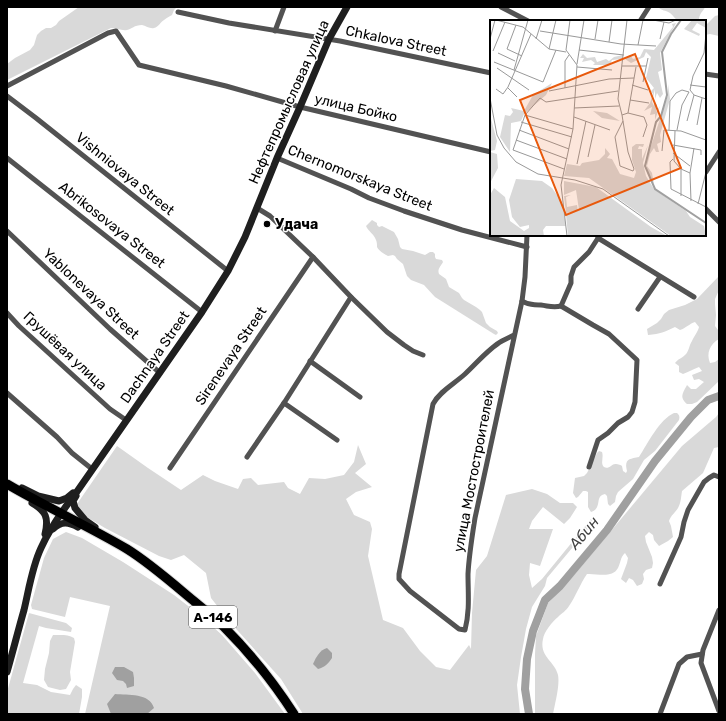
<svg xmlns="http://www.w3.org/2000/svg" width="726" height="721" viewBox="0 0 726 721" font-family="Rubik,sans-serif">
	<style>
		.green { fill: #d9d9d9 }
		.water { fill: #a0a0a0 }
		.lines { fill: none; stroke-linecap: round; stroke-linejoin: round }
		.river { stroke: #a0a0a0; stroke-width: 8 }
		.highway-casing { stroke: #dbdbdb; stroke-width: 11 }
		.street { stroke: #525252; stroke-width: 5 }
		.secondary { stroke: #1f1f1f; stroke-width: 7 }
		.highway { stroke: #000; stroke-width: 9 }
		.poi-dot { fill: #000; stroke: #fff; stroke-width: 1.5 }
		.labels { text-anchor: middle; dominant-baseline: central; stroke-width: 3; stroke-linejoin: round; paint-order: stroke }
		.shield { fill: #fff; stroke: #4c4c4c; stroke-width: 1 }
		.shield-label { font-size: 13px; font-weight: bold; fill: #000 }
		.street-label { font-size: 14px; fill: #000; stroke: #fff }
		.poi-label { font-size: 14px; font-weight: bold; fill: #000; stroke: #fff; text-anchor: start }
		.water-label { font-size: 15px; font-style: italic; fill: #414141; stroke: #fff }
		.inset-river { fill: none; stroke: #a0a0a0; stroke-width: 2 }
		.inset-road { fill: none; stroke: #999; stroke-width: 1 }
		.view { fill: #e8590c; fill-opacity: 0.15; stroke: #e8590c; stroke-width: 2 }
		.inset-edge { fill: none; stroke: #000; stroke-width: 2 }
	</style>
	<rect width="100%" height="100%" fill="#fff"/>
	<!-- green -->
	<g class="green">
		<path d="M79,7h98l-3,3 -2,5c-3,2 -6,3 -8,5 -4,2 -5,7 -10,8 -4,1 -8,-2 -12,-3 -8,0 -10,4 -15,5 -5,1 -11,-2 -16,-2l-104,52v-16l8,-6 15,-8 4,-5 3,-10 4,-4 5,-3h5l5,-3 3,-4z"/>
		<path d="M658,7h47c-2,5 -5,5 -6,12l2,2c-7,0 -18,2 -24,-1 -3,-2 -4,-5 -7,-7 -5,-3 -8,-2 -12,-6z"/>
		<polygon points="719,15 719,36 710,34 705,35 705,23 707,24 715,16"/>
		<path d="M372,220l5,3v2l2,2 3,-1 12,6 4,7 2,8 2,2 11,2 12,4 5,-3h3l2,2v3l1,2 6,1 1,2c-2,4 -6,7 -4,12l7,5 3,8 10,6 3,5 2,2 12,7 4,3 2,2 4,11 4,4 7,4 1,2 -2,2 -2,-1 -59,-37 -11,-12 -13,-5 -4,-4 -4,-12 -6,-5 -2,-3 -2,-1 -5,1c-4,-2 -9,-5 -11,-9 0,-2 0,-5 -1,-7 -2,-6 -8,-9 -10,-14z"/>
		<path d="M719,276v14l-4,9v5l1,11 -1,11 3,4h1v9c-9,5 -13,14 -9,24l5,-1 4,-3v22l-22,21 -5,2h-5c-8,-7 -4,-11 0,-19l4,4h5l8,-7 -5,-3 -5,1 -2,-5 10,-4 -3,-4c-6,2 -10,5 -16,7l-4,-2v-6l-4,-3c4,-5 6,-4 10,-8 4,-3 4,-10 7,-14 2,-5 6,-9 7,-14l-4,-5c-6,2 -9,6 -15,8l-5,-3c-11,5 -14,7 -27,8l-1,-6 10,-6 4,-4 3,-5 5,-4 16,-5 12,-6z"/>
		<path d="M674,413h3c2,2 3,3 2,7l-24,31 -11,9 -11,19 -15,13 -2,4 -1,6 -5,4 -2,-2 -1,-8 -2,-2c-11,2 -2,14 -14,18l-3,-5v-15l-2,-1h-3l-5,6 -2,1 -3,-5 2,-15 9,-2 3,-3 10,-20 2,-2 3,1c2,5 -2,12 2,15 5,3 8,-4 12,-3 2,0 5,1 6,2l1,5 3,2 1,-2c-3,-12 2,-12 12,-14 9,-14 20,-37 35,-44z"/>
		<path d="M719,413v34l-5,1 -11,25 -21,18c-1,6 -1,12 -4,17 -3,5 -7,7 -9,13l2,5 2,11 -5,4 -9,5 -5,-6 -1,-5 -4,-3 -4,4 1,6 6,15 1,6 -1,5 -6,2 -3,4 1,5 -2,5 -5,2 -4,-6 -4,-2 -3,5 -5,-4 6,-16 1,-5 -3,-5c-5,5 -4,9 -7,15 -6,11 -22,5 -31,6 -7,10 -11,22 -18,32 -3,5 -7,7 -11,11 -6,5 -14,15 -15,22 -4,18 12,22 15,36 2,10 -3,28 -5,39h-18v-60l1,-18 12,-33 27,-29 107,-128 34,-29z"/>
		<polygon points="358,445 366,464 355,473 372,487 356,492 346,499 354,515 370,522 372,529 368,556 383,620 403,628 420,651 436,667 450,670 469,645 471,649 472,613 476,570 487,556 506,495 532,489 547,494 560,503 573,503 577,507 570,518 564,524 543,507 532,521 529,529 553,529 540,566 530,563 529,575 532,588 542,579 591,519 593,523 547,578 545,586 532,607 526,629 521,657 517,685 520,714 303,714 281,679 229,621 211,598 206,573 184,555 171,560 159,556 105,528 80,513 77,504 117,446 148,468 181,490 203,475 215,481 238,489 243,479 251,478 258,485 284,482 288,488 300,494 309,478 325,479 344,475 354,462"/>
		<polygon points="66,532 82,538 123,562 174,595 201,616 222,635 255,673 285,714 85,714 110,606 70,597 65,617 32,609 31,605 44,558 53,539"/>
		<polygon points="29,613 66,623 72,628 71,632 46,628 39,626 23,683 37,685 51,692 70,695 73,689 76,685 82,689 82,697 79,714 7,714 7,692"/>
		<path d="M53,635c7,0 15,-1 21,3l1,4 -5,30 1,8 -5,9 -6,1 -12,-3 -4,-7 1,-11 4,-16 1,-12z"/>
	</g>
	<!-- water -->
	<g class="water">
		<path d="M327,648l5,5v5c-4,6 -7,9 -14,11l-5,-5c3,-7 7,-14 14,-16z"/>
		<polygon points="115,667 124,667 133,672 134,678 134,686 127,688 126,684 123,681 117,680 112,673"/>
		<path d="M115,694c13,1 35,-1 39,14l-7,6h-36l-4,-10z"/>
	</g>
	<g class="lines">
		<!-- river -->
		<polyline class="river" points="529,714 525,689 527,659 533,631 545,600 560,586 607,530 655,461 691,417 708,400 719,396"/>
		<!-- highway casing -->
		<g class="highway-casing">
			<path id="highway" d="M7,484c39,23 81,42 120,65 21,13 43,32 62,48 12,10 24,19 35,30 26,26 50,56 70,87"/>
		</g>
		<!-- street -->
		<g class="street">
			<polyline points="501,7 528,21"/>
			<polyline points="178,12 229,23 340,41 491,73"/>
			<polyline points="640,21 649,7"/>
			<polyline points="275,31 284,7"/>
			<polyline points="705,74 719,76"/>
			<polyline points="7,86 108,33 116,31 139,65 226,86 300,107 491,152"/>
			<polyline points="7,96 36,118 228,271"/>
			<polyline points="7,158 202,312"/>
			<polyline points="277,158 351,189 369,198 404,211 462,230 527,247"/>
			<polyline points="706,172 719,152"/>
			<polyline points="257,208 270,216 313,257 351,297 387,332 404,345 413,351 423,355"/>
			<polyline points="705,208 719,222"/>
			<polyline points="7,231 110,329 160,373"/>
			<polyline points="598,238 694,297"/>
			<path d="M522,301c8,5 10,3 19,4 8,1 12,3 20,1l32,19 16,9 28,26 -2,42 -3,10 -4,5 -10,6 -10,10 -10,7 -9,27"/>
			<polyline points="561,306 571,283 571,276 574,267 589,252 600,235"/>
			<polyline points="638,309 660,277"/>
			<polyline points="7,313 19,326 110,409 126,420"/>
			<path d="M514,335c-4,2 -8,4 -12,6 -13,7 -26,23 -37,33 -11,10 -25,17 -32,30l-34,170v5l11,12 49,38 6,1c5,-20 3,-36 3,-56 1,-19 4,-37 7,-56l47,-217 3,-24 2,-42"/>
			<polyline points="310,361 360,397"/>
			<polyline points="7,393 57,437 72,453 92,469"/>
			<polyline points="284,403 337,440"/>
			<polyline points="247,457 284,403 351,297"/>
			<polyline points="170,468 313,257"/>
			<polyline points="660,584 681,537 684,522 688,510 704,482 709,478 714,475 719,477"/>
			<polyline points="719,610 703,650 701,663 719,711"/>
			<polyline points="660,714 679,664 687,657 702,654"/>
		</g>
		<!-- secondary -->
		<g class="secondary">
			<polyline points="22,488 38,496 59,501 67,498 73,493"/>
			<polyline points="76,496 73,501 75,508 85,520 95,527"/>
			<path d="M32,503c14,8 17,15 13,31"/>
			<path d="M53,529c9,-8 15,-7 25,-2"/>
			<path d="M7,672c6,-21 11,-41 17,-62 5,-21 8,-43 17,-62 9,-20 21,-37 35,-55l126,-181 26,-41 17,-34 32,-79 23,-51 29,-68 18,-32"/>
		</g>
		<!-- highway -->
		<use href="#highway" class="highway"/>
	</g>
	<!-- markers -->
	<circle class="poi-dot" cx="267" cy="224" r="4"/>
	<g class="labels">
		<!-- shield labels -->
		<rect class="shield" x="189" y="606" width="48" height="22" rx="3"/>
		<g class="shield-label">
			<text x="213" y="617">А-146</text>
		</g>
		<!-- street labels -->
		<g class="street-label">
			<text transform="translate(396 41) rotate(12)">Chkalova Street</text>
			<text transform="translate(289 102) rotate(-66)">Нефтепромысловая улица</text>
			<text transform="translate(356 108) rotate(13)">улица Бойко</text>
			<text transform="translate(125 174) rotate(39)">Vishniovaya Street</text>
			<text transform="translate(360 178) rotate(22)">Chernomorskaya Street</text>
			<text transform="translate(112 225) rotate(38)">Abrikosovaya Street</text>
			<text transform="translate(91 294) rotate(43)">Yablonevaya Street</text>
			<text transform="translate(65 351) rotate(43)">Грушёвая улица</text>
			<text transform="translate(231 356) rotate(-56)">Sirenevaya Street</text>
			<text transform="translate(155 357) rotate(-55)">Dachnaya Street</text>
			<text transform="translate(474 471) rotate(-79)">улица Мостостроителей</text>
		</g>
		<!-- poi labels -->
		<g class="poi-label">
			<text x="275" y="224">Удача</text>
		</g>
		<!-- water labels -->
		<g class="water-label">
			<text transform="translate(584 533) rotate(-50)">Абин</text>
		</g>
	</g>
	<!-- overview -->
	<g transform="translate(490 20)">
		<rect width="216" height="216" fill="#fff"/>
		<path d="M202,0h14v8l-9,-5 -5,7 8,4 -1,2 -15,-7zM186,3l-16,30 2,17 -4,2 5,22 -3,4 -3,-5 -2,6v-10l-3,13 2,4v-5l3,4 -1,7 4,-6 -5,14v-6l-5,1 2,-8 -8,4 6,-8 3,-9 -2,-3 3,-3 -8,-10 5,-21 -5,-5 -2,5 -13,6 -6,-4 5,-4 3,4 7,-2 4,-8 10,1 19,-23 -1,-3zM93,34l4,4 8,-1 2,5 9,-3 3,2 5,-4 9,-2 -1,4 -10,1 -2,5h-17l2,-2 -4,-3 -9,2 2,-4h-4zM62,63l-6,12 -22,19 -3,7 -10,2 -1,29 -10,-15 5,-22 5,1 3,-4 -2,-4 13,3 9,-16zM178,64l2,15 -10,36 1,7 -4,2 2,8h-3l-2,-4 -4,6 -3,12 5,7 2,11 -7,-14 -1,-9 22,-66zM103,91l14,2 13,8 -18,-3zM0,95l7,26 -2,9 -5,1zM146,124h8l-1,3 -4,-1 -1,3h4v10l6,-14 -5,18 3,13 8,13 32,22 4,6 14,9 2,10h-35l-82,-58 -25,-2 3,-12 13,2 2,-3 17,-3 6,-6v-6l5,6 -3,4 5,1 8,15 14,4 2,-6 -4,-12v-13zM0,132l7,2 1,14 -8,15zM26,159l26,2 10,7 10,14 4,24h-20l-3,4 1,6h-54v-41l4,-7 11,9 5,24 14,10 5,-3v-3l-9,2 -8,-10 -3,-17zM74,161l32,6 55,40 16,9h-99l-2,-21 13,-5 -3,-20 -12,5zM81,175l-5,2 1,10 10,-2 1,6 -12,2 -2,-17z" fill="#d9d9d9"/>
		<path class="inset-river" d="M191,0l-10,14 -9,18 5,43 -6,21 -5,6 -11,44 10,23 51,34"/>
		<path class="inset-road" d="M6,0l27,7 26,22 17,3M163,0l16,3 7,-3M26,5l-9,24 15,7M50,11l81,13 35,2M0,19l5,-19M46,19l6,-19M105,19l3,-19M170,19l4,-17M119,22l3,-22M148,25l5,-25M59,29l7,-29M89,30l45,5M3,31l12,-29M8,33l17,8M4,42l49,20 13,-32M87,44l7,-44M132,46h24M87,47l35,3M7,48l32,22M24,50l14,-50M153,62l5,-24M142,65l16,5M200,65l16,2M18,68l9,9M75,68v-27l4,-6M6,69l7,5 5,-7 23,-53M200,70l3,-14 11,-23 2,-19M200,70l4,5 12,4M59,71l60,-12 25,-1M0,78l7,37 7,13 12,14 22,12 37,6 28,9 66,47M140,80l19,3M84,88l45,-2M138,93l8,-46M35,95l48,14M132,95l6,-2 16,4 3,8 -4,12M84,97l36,13M133,101l-8,16 5,29 13,5 1,-2 -6,-17 -6,-37 -4,-16 9,-79M197,101l7,-26M31,102l51,15M207,105l5,-27M29,110l50,19M179,110l1,-29 6,-8 6,-3 7,2M187,110l5,-25 7,-13M185,111l-1,30 7,8 9,4M26,120l51,19M183,125l28,5v5M172,131l2,-21 17,1 25,9M183,133l17,13M98,137l7,-32M183,139l-3,3 1,27 35,18M87,144l9,-43M74,149l-51,-19 12,-35 15,-17 6,4 72,-11M191,149v27M201,181l-1,-28 4,-25M208,184l8,-32M77,216l-6,-51 12,-56 4,-64 -11,-15 4,-30"/>
		<path class="view" d="M145,34l46,114 -115,47 -46,-115z"/>
		<rect width="216" height="216" class="inset-edge"/>
	</g>
	<!-- border -->
	<rect width="726" height="721" fill="none" stroke="#000000" stroke-width="16"/>
</svg>
